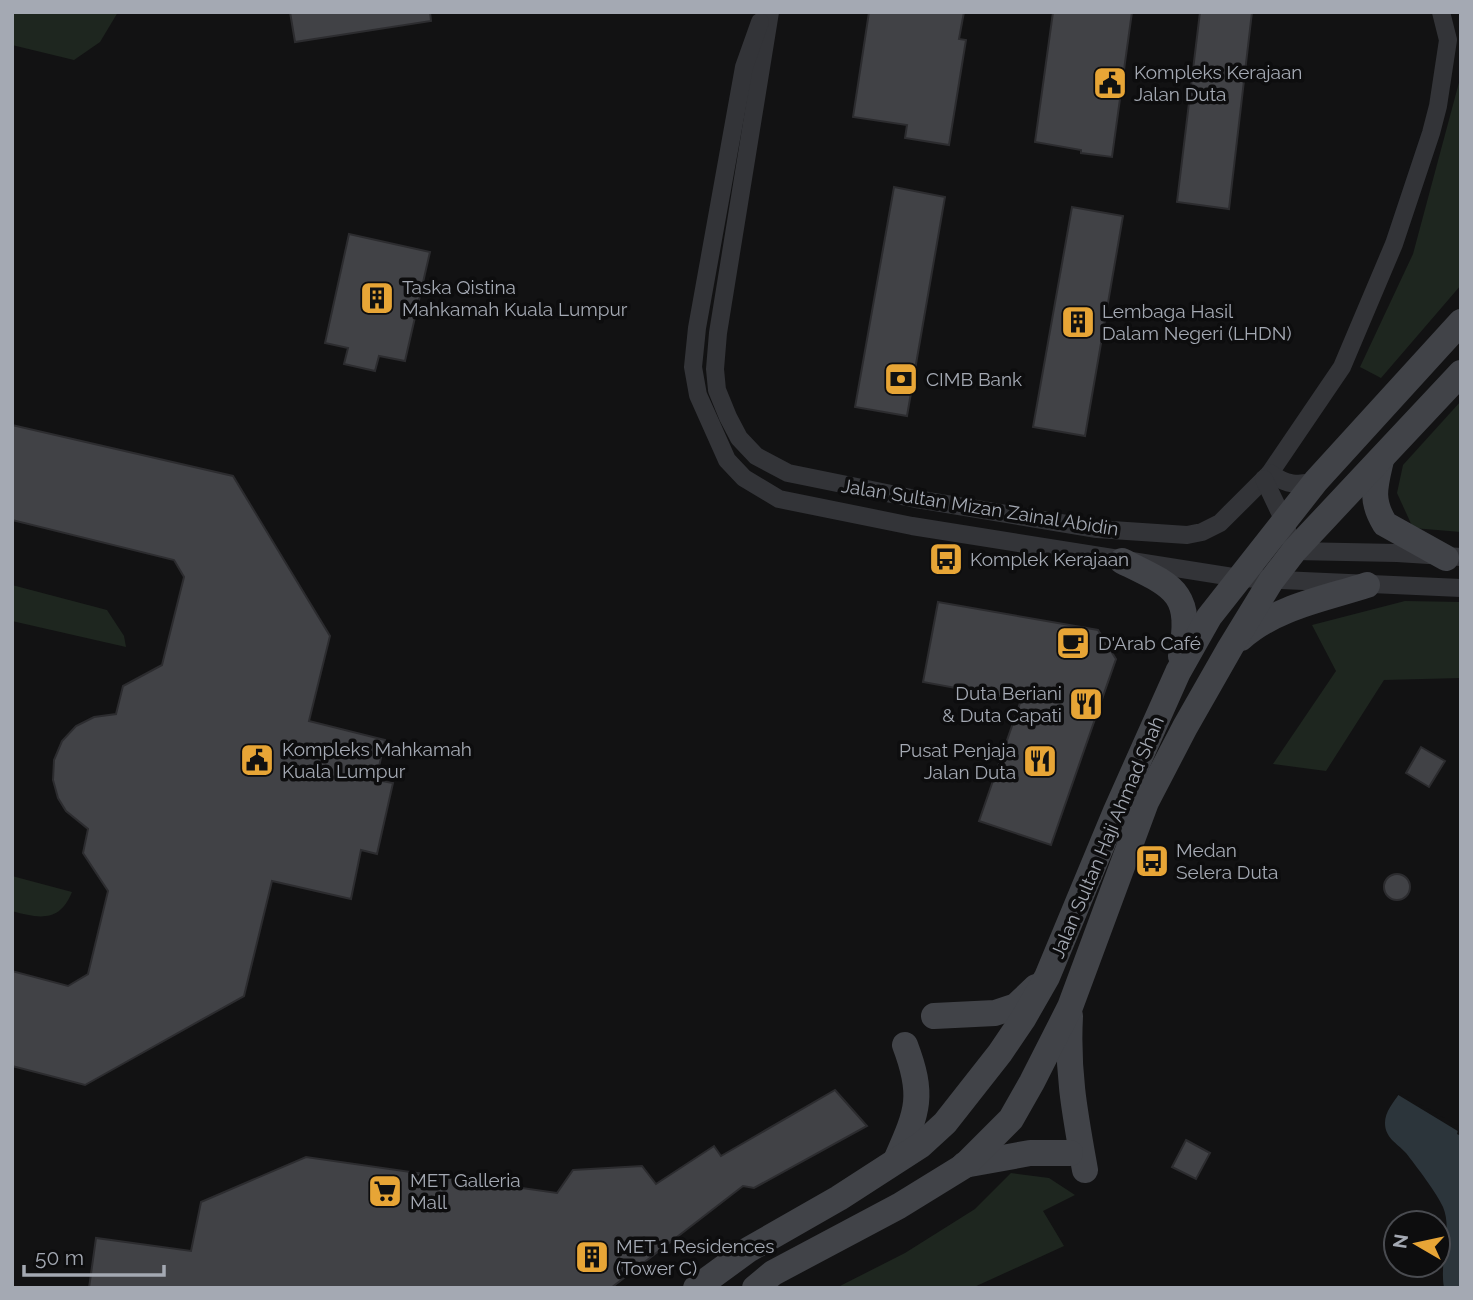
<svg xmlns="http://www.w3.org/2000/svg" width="1473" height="1300" viewBox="0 0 1473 1300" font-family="Raleway,sans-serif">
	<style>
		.green { fill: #1e261f }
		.water { fill: #2c353b }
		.pier { fill: #121213 }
		.building { fill: #414246; stroke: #2c2c2f; stroke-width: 2 }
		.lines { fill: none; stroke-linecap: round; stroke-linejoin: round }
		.street { stroke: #333438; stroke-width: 18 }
		.secondary { stroke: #414348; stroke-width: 26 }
		.labels { text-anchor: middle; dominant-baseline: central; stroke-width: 7; stroke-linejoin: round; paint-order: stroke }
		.poi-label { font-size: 19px; fill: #a4a9b3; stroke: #0d0d0e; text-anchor: start }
		.street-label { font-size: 19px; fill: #a4a9b3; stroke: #0d0d0e }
	</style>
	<rect width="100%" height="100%" fill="#121213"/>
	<!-- green -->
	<g class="green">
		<polygon points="12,12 118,12 100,42 74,60 12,45"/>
		<polygon points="1461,75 1461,285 1381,378 1360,367 1413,254"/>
		<polygon points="1461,401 1461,532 1413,528 1397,493 1403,465"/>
		<polygon points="12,585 107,610 124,636 126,647 12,621"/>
		<polygon points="1405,601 1461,602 1461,678 1384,680 1326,771 1273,764 1336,671 1312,625"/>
		<path d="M12,876l60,16c-12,30 -32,27 -60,19z"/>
		<polygon points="1011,1173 1049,1178 1075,1195 1043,1211 1064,1246 972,1288 836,1288 905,1253 975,1209"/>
	</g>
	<!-- water -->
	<path class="water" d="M1399,1094l59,36 -1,4 4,2v152h-17c-5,-26 9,-57 -1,-81 -6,-14 -27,-41 -37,-54 -9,-10 -21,-15 -21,-30 0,-11 8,-20 14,-29z"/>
	<!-- pier -->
	<polygon class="pier" points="1397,1091 1460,1127 1461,1133 1395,1093"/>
	<!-- building -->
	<g class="building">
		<polygon points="290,12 430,12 431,21 295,42"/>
		<polygon points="869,12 964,12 959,39 966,40 949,145 905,138 907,125 853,117"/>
		<polygon points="1053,12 1132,12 1112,157 1081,153 1081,150 1035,142"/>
		<polygon points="1200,12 1252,12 1229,209 1177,202"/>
		<polygon points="894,187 945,197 907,416 855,407"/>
		<polygon points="1072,207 1123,216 1085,436 1033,427"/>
		<polygon points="349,234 430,252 405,361 379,356 375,371 344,364 348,348 325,343"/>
		<polygon points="12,425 233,476 330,636 309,721 385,740 376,780 393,783 377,854 361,850 351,899 272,881 244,996 85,1085 12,1066 12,971 68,986 88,974 108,891 83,853 88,829 66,811 58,798 53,780 54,760 62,741 76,726 94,717 116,714 123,686 162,665 184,577 174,560 12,520"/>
		<polygon points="938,602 1098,630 1116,659 1051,845 979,821 1021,700 923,682"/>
		<polygon points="1421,747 1445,761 1429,787 1406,773"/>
		<circle cx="1397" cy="887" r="13"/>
		<polygon points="835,1090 867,1126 754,1188 743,1186 611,1288 89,1288 96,1238 191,1251 201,1202 306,1157 557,1193 573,1170 642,1166 656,1184 714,1146 721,1156"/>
		<polygon points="1186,1140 1210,1153 1196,1179 1172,1167"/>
	</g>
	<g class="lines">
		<!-- street -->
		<g class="street">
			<polyline points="770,12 718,333 715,369 717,390 728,417 739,438 756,456 788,473 916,499 1097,529 1187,535 1202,532 1220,523 1270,473 1342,367 1394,244 1431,133 1438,106 1448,40 1441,12"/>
			<polyline points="760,22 744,67 697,328 693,367 698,395 727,460 744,478 779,499 912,526 1239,578 1461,588"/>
			<path d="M1270,473c16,12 28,13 46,8"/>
			<polyline points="1264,479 1284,521 1294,551 1397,553 1461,557"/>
		</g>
		<!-- secondary -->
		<g class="secondary">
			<path d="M1381,460c-6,26 -11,40 4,64l61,34"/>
			<path d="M1122,561c53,26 71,31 59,95"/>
			<path d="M1241,638c35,-31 83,-39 126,-53"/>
			<polyline points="934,1016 995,1013 1016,1006 1036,987"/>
			<path d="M1070,1016c-3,57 5,98 15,154"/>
			<path d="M897,1158c21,-47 27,-63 8,-113"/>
			<polyline points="964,1165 1030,1153 1070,1153"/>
			<polyline points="696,1288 748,1250 839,1198 921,1145 945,1123 1000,1053 1023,1019 1047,977 1116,811 1178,672 1209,617 1316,481 1461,322"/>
			<polyline points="755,1288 773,1273 899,1206 964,1166 1011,1119 1032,1082 1070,1007 1146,802 1185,727 1230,648 1271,581 1294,551 1461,373"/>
		</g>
	</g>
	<!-- icons -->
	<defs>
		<g id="civic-square" transform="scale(1.75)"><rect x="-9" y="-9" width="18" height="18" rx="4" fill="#e7a536" stroke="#0d0d0e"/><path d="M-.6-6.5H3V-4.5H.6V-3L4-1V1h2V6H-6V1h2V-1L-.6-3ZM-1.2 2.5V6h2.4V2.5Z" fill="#111"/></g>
		<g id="building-square" transform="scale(1.75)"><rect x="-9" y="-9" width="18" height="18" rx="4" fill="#e7a536" stroke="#0d0d0e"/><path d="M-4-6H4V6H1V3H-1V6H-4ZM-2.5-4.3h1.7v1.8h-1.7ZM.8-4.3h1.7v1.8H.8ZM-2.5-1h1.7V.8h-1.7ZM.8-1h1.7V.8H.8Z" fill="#111"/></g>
		<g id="bank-square" transform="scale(1.75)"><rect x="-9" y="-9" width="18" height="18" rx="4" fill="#e7a536" stroke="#0d0d0e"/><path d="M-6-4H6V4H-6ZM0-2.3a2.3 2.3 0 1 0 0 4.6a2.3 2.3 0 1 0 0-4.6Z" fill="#111"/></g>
		<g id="bus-square" transform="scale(1.75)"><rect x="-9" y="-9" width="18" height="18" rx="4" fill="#e7a536" stroke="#0d0d0e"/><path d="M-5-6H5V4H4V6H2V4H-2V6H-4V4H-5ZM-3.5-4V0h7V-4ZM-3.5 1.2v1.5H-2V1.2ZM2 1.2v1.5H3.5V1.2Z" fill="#111"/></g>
		<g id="cafe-square" transform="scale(1.75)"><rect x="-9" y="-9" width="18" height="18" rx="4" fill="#e7a536" stroke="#0d0d0e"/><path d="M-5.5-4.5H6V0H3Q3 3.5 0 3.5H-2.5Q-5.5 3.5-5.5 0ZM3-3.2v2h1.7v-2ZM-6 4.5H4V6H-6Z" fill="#111"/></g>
		<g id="restaurant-square" transform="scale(1.75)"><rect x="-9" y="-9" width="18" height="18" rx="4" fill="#e7a536" stroke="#0d0d0e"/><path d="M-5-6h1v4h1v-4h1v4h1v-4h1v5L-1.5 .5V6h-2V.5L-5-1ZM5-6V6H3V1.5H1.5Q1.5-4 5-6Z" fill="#111"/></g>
		<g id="supermarket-square" transform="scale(1.75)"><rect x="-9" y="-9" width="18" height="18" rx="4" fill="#e7a536" stroke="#0d0d0e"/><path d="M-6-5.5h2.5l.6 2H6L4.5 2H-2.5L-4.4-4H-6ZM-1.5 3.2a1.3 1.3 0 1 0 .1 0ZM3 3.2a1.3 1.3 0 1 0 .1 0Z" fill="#111"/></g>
	</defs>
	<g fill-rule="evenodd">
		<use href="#civic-square" x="1110" y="83"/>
		<use href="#building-square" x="377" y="298"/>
		<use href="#building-square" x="1078" y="322"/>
		<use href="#bank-square" x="901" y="379"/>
		<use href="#bus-square" x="946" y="559"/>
		<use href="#cafe-square" x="1073" y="643"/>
		<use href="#restaurant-square" x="1086" y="704"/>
		<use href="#civic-square" x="257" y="760"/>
		<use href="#restaurant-square" x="1040" y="761"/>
		<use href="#bus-square" x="1152" y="861"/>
		<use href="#supermarket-square" x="385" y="1191"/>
		<use href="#building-square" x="592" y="1257"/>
	</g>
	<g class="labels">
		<!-- poi labels -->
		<g class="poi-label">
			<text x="1134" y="72">Kompleks Kerajaan<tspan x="1134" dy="22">Jalan Duta</tspan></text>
			<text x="402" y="287">Taska Qistina<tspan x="402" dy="22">Mahkamah Kuala Lumpur</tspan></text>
			<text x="1102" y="311">Lembaga Hasil<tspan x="1102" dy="22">Dalam Negeri (LHDN)</tspan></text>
			<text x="926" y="379">CIMB Bank</text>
			<text x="970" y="559">Komplek Kerajaan</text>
			<text x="1098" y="643">D'Arab Café</text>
			<text x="1062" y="693" text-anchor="end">Duta Beriani<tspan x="1062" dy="22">&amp; Duta Capati</tspan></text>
			<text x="282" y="749">Kompleks Mahkamah<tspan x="282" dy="22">Kuala Lumpur</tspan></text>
			<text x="1016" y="750" text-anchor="end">Pusat Penjaja<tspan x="1016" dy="22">Jalan Duta</tspan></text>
			<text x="1176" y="850">Medan<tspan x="1176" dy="22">Selera Duta</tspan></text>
			<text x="410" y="1180">MET Galleria<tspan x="410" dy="22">Mall</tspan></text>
			<text x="616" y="1246">MET 1 Residences<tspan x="616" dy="22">(Tower C)</tspan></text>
		</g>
		<!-- street labels -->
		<g class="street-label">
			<text transform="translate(980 507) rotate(9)">Jalan Sultan Mizan Zainal Abidin</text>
			<text transform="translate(1107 837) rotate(-67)">Jalan Sultan Haji Ahmad Shah</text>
		</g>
	</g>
	<!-- border -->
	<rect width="1473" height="1300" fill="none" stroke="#a4a9b3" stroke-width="28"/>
	<!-- north arrow -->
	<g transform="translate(1417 1244) rotate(279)"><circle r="33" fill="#0d0d0e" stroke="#494b50" stroke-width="2"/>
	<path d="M0-5L12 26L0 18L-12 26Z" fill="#e7a536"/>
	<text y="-10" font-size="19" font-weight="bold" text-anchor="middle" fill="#a4a9b3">N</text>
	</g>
	<!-- scale -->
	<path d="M24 1265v10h140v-10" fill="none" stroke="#a4a9b3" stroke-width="3.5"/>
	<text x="35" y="1265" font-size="21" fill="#a4a9b3" stroke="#0d0d0e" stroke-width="5" paint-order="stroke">50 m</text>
</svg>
